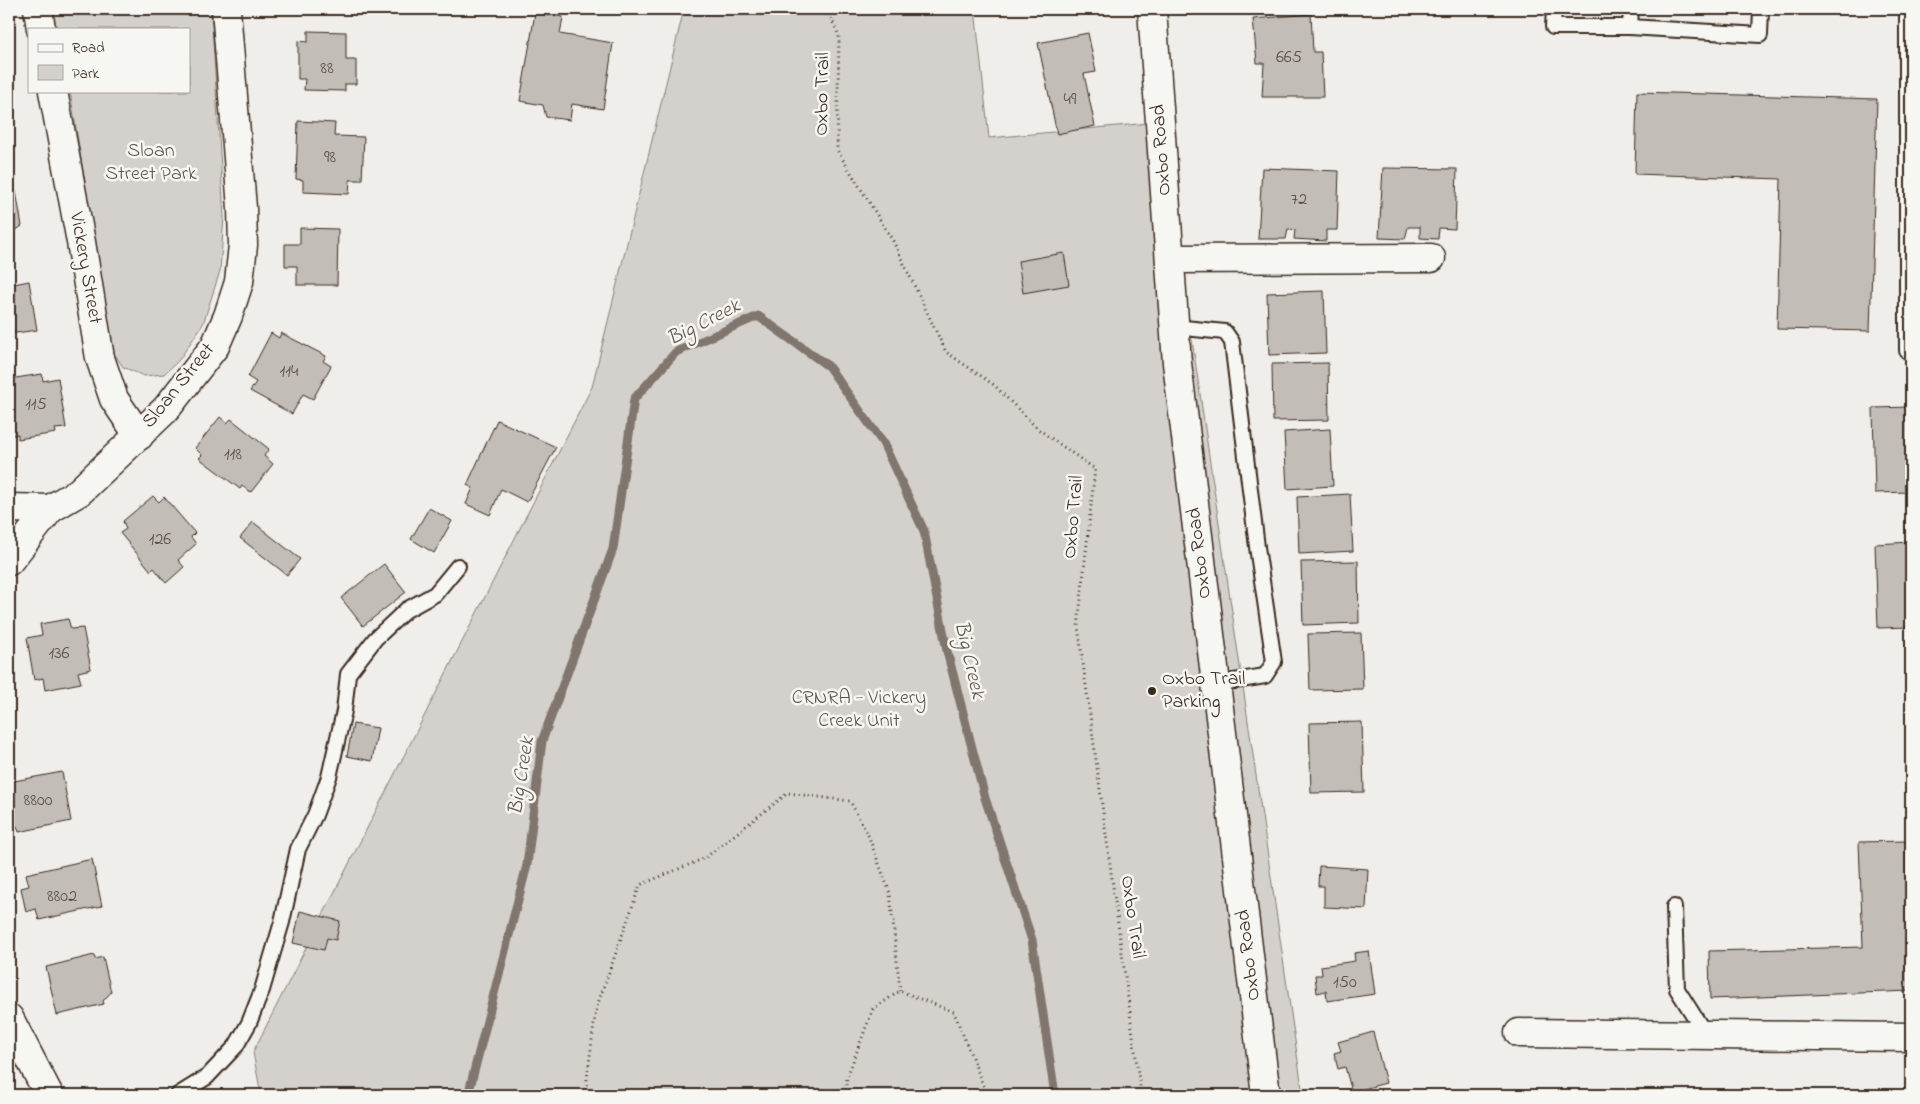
<svg xmlns="http://www.w3.org/2000/svg" width="1920" height="1104" viewBox="0 0 1920 1104" font-family="'Indie Flower',sans-serif">
	<style>
		.green { fill: #d4d1cc; stroke: #887e75 }
		.lines { fill: none; stroke-linecap: round; stroke-linejoin: round }
		.stream { stroke: #81766d; stroke-width: 9 }
		.building { fill: #c2bdb7; stroke: #3b2a1e }
		.lane-casing { stroke: #3b2a1e; stroke-width: 18 }
		.street-casing { stroke: #3b2a1e; stroke-width: 31 }
		.path { stroke: #3b2a1e; stroke-width: 3; stroke-dasharray: 1 4; stroke-linecap: butt }
		.lane { stroke: #f6f6f2; stroke-width: 14 }
		.street { stroke: #f6f6f2; stroke-width: 28 }
		.poi-dot { fill: #3b2a1e; stroke: #f6f6f2; stroke-width: 2 }
		.labels { text-anchor: middle; dominant-baseline: central; stroke-width: 5; stroke-linejoin: round; paint-order: stroke }
		.number-label { font-size: 18px; fill: #5d4f44 }
		.street-label { font-size: 20px; fill: #3b2a1e; stroke: #f6f6f2 }
		.park-label { font-size: 20px; fill: #61544a; stroke: #f6f6f2 }
		.poi-label { font-size: 20px; fill: #3b2a1e; stroke: #f6f6f2; text-anchor: start }
		.water-label { font-size: 21px; font-style: italic; fill: #64564c; stroke: #f6f6f2 }
	</style>
	<rect width="100%" height="100%" fill="#efeeea"/>
	<filter id="ink" filterUnits="userSpaceOnUse"><feTurbulence type="fractalNoise" baseFrequency=".02" numOctaves="2"/><feDisplacementMap in="SourceGraphic" scale="10" xChannelSelector="R" yChannelSelector="G"/><feConvolveMatrix kernelMatrix="1 2 1 2 8 2 1 2 1" color-interpolation-filters="sRGB"/></filter>
	<g filter="url(#ink)">
		<!-- green -->
		<g class="green">
			<polygon points="52,9 211,9 224,217 220,271 203,324 179,360 164,374 144,376 123,367 112,350 70,91 189,91 189,29 57,29"/>
			<polygon points="684,9 975,9 989,138 1160,122 1303,1095 261,1095 253,1052 592,387"/>
		</g>
		<g class="lines">
			<!-- stream -->
			<polyline class="stream" points="468,1095 527,865 542,741 613,549 634,399 676,352 758,316 828,366 883,443 924,531 947,651 985,798 1032,940 1055,1095"/>
		</g>
		<!-- building -->
		<g class="building">
			<polygon points="535,13 563,17 560,34 613,43 603,109 572,104 570,120 546,117 543,105 520,101"/>
			<polygon points="1311,14 1313,52 1321,52 1323,97 1262,97 1264,63 1257,63 1253,19"/>
			<polygon points="308,31 346,32 346,60 356,60 356,84 345,84 345,91 304,90 305,79 298,79 298,41 308,42"/>
			<polygon points="1088,33 1096,72 1084,74 1095,126 1057,134 1038,43"/>
			<polygon points="1637,92 1877,99 1870,331 1777,329 1781,179 1635,174"/>
			<polygon points="9,101 14,129 9,130"/>
			<polygon points="298,121 335,123 334,136 364,137 362,180 350,180 349,194 303,192 303,180 296,179"/>
			<polygon points="1262,168 1339,171 1337,230 1326,230 1326,241 1294,239 1295,230 1288,229 1286,239 1258,239"/>
			<polygon points="1383,168 1457,169 1455,229 1439,228 1438,239 1420,238 1420,227 1408,227 1405,239 1379,238"/>
			<polygon points="9,191 16,191 22,226 9,235"/>
			<polygon points="300,228 338,229 337,285 297,285 297,266 285,266 285,244 300,244"/>
			<polygon points="1064,253 1069,285 1023,293 1018,261"/>
			<polygon points="29,281 37,330 9,334 9,285"/>
			<polygon points="1324,291 1326,353 1269,355 1267,293"/>
			<polygon points="271,333 279,338 281,333 326,356 323,361 331,366 313,399 303,394 292,414 250,391 256,382 248,377"/>
			<polygon points="1328,363 1329,420 1273,421 1272,364"/>
			<polygon points="42,374 43,381 58,378 66,428 55,429 56,433 18,439 18,434 9,436 9,411 11,411 9,379"/>
			<polygon points="1911,407 1911,492 1875,493 1873,408"/>
			<polygon points="220,417 227,423 231,419 269,449 264,456 273,464 251,492 242,486 240,489 199,458 202,455 195,448"/>
			<polygon points="497,420 556,447 527,502 501,489 490,515 466,504 473,488 467,485"/>
			<polygon points="1330,429 1333,486 1287,489 1284,432"/>
			<polygon points="1350,494 1353,551 1299,554 1297,497"/>
			<polygon points="153,496 159,502 164,497 195,533 191,537 196,544 178,560 184,567 166,583 154,568 151,571 120,533 126,529 123,521"/>
			<polygon points="429,508 452,521 434,553 411,539"/>
			<polygon points="253,522 300,559 287,575 240,538"/>
			<polygon points="1911,542 1911,627 1878,628 1875,544"/>
			<polygon points="1358,561 1359,623 1303,625 1301,562"/>
			<polygon points="384,564 406,592 363,626 341,598"/>
			<polygon points="68,619 71,629 83,628 91,669 78,672 81,683 45,690 43,678 34,680 27,638 42,635 40,624"/>
			<polygon points="1361,633 1363,689 1310,690 1308,634"/>
			<polygon points="1362,722 1364,792 1311,793 1309,723"/>
			<polygon points="353,724 378,728 372,761 347,756"/>
			<polygon points="62,772 71,821 19,832 17,826 9,827 9,782"/>
			<polygon points="1906,841 1910,991 1710,999 1709,951 1863,947 1859,842"/>
			<polygon points="92,859 102,906 39,920 36,909 26,912 21,888 29,886 26,874"/>
			<polygon points="1319,866 1368,869 1366,909 1324,907 1324,886 1318,886"/>
			<polygon points="300,911 340,921 336,940 327,938 324,950 293,943"/>
			<polygon points="1369,951 1375,994 1327,1001 1326,991 1317,993 1315,975 1322,975 1321,966 1355,961 1354,953"/>
			<polygon points="94,955 95,959 103,957 111,992 103,1001 104,1004 57,1015 46,967"/>
			<polygon points="1373,1032 1386,1083 1352,1092 1345,1067 1338,1069 1334,1053 1341,1051 1338,1042"/>
		</g>
		<g class="lines">
			<!-- lane casing -->
			<g class="lane-casing">
				<g id="lane">
					<polyline points="1554,9 1553,27 1630,27 1760,35 1761,9"/>
					<polyline points="1907,9 1907,351 1911,351"/>
					<polyline points="1630,27 1631,9"/>
					<polyline points="1174,327 1225,332 1232,342 1257,547 1274,662 1265,676 1216,684"/>
					<polyline points="1674,907 1677,989 1706,1035"/>
					<polyline points="178,1095 207,1077 236,1046 249,1023 262,990 282,922 298,849 315,815 329,777 344,711 348,674 375,639 406,610 435,594 458,566"/>
				</g>
			</g>
			<!-- street casing -->
			<g class="street-casing">
				<g id="street">
					<polyline points="38,9 41,29"/>
					<polyline points="1152,9 1177,363 1266,1095"/>
					<polyline points="53,91 81,242 100,358 114,399 139,436"/>
					<polyline points="1170,259 1431,258"/>
					<polyline points="9,508 50,509"/>
					<polyline points="9,561 50,509 79,492 166,409 215,346 228,316 239,282 243,245 242,208 226,9"/>
					<polyline points="9,1018 49,1095"/>
					<polyline points="1519,1033 1911,1037"/>
				</g>
			</g>
			<!-- path -->
			<g class="path">
				<polyline points="827,9 839,36 837,150 893,241 946,352 994,385 1038,429 1095,469 1078,626 1141,1095"/>
				<polyline points="585,1095 596,1009 640,885 705,858 788,793 850,801 868,835 890,893 900,991"/>
				<polyline points="845,1095 847,1077 873,1009 900,991 954,1012 987,1095"/>
			</g>
			<!-- lane -->
			<use href="#lane" class="lane"/>
			<!-- street -->
			<use href="#street" class="street"/>
		</g>
	</g>
	<!-- markers -->
	<circle class="poi-dot" cx="1152" cy="691" r="5"/>
	<g class="labels">
		<!-- number labels -->
		<g class="number-label">
			<text x="1289" y="58">665</text>
			<text x="327" y="69">88</text>
			<text x="1070" y="100">49</text>
			<text x="330" y="158">98</text>
			<text x="1299" y="200">72</text>
			<text x="289" y="372">114</text>
			<text x="36" y="405">115</text>
			<text x="233" y="455">118</text>
			<text x="160" y="540">126</text>
			<text x="59" y="654">136</text>
			<text x="38" y="801">8800</text>
			<text x="62" y="897">8802</text>
			<text x="1345" y="983">150</text>
		</g>
		<!-- street labels -->
		<g class="street-label">
			<text transform="translate(823 94) rotate(-89)">Oxbo Trail</text>
			<text transform="translate(1162 150) rotate(-94)">Oxbo Road</text>
			<text transform="translate(85 268) rotate(80)">Vickery Street</text>
			<text transform="translate(179 386) rotate(-51)">Sloan Street</text>
			<text transform="translate(1074 517) rotate(-85)">Oxbo Trail</text>
			<text transform="translate(1200 553) rotate(-97)">Oxbo Road</text>
			<text transform="translate(1132 917) rotate(82)">Oxbo Trail</text>
			<text transform="translate(1249 955) rotate(-97)">Oxbo Road</text>
		</g>
		<!-- park labels -->
		<g class="park-label">
			<text x="151" y="151">Sloan<tspan x="151" dy="23">Street Park</tspan></text>
			<text x="859" y="698">CRNRA - Vickery<tspan x="859" dy="23">Creek Unit</tspan></text>
		</g>
		<!-- poi labels -->
		<g class="poi-label">
			<text x="1162" y="679">Oxbo Trail<tspan x="1162" dy="23">Parking</tspan></text>
		</g>
		<!-- water labels -->
		<g class="water-label">
			<text transform="translate(704 323) rotate(-27)">Big Creek</text>
			<text transform="translate(969 660) rotate(77)">Big Creek</text>
			<text transform="translate(522 776) rotate(-81)">Big Creek</text>
		</g>
	</g>
	<!-- margin -->
	<rect width="1920" height="1104" fill="none" stroke="#f6f6f2" stroke-width="30"/>
	<rect x="15" y="15" width="1890" height="1074" fill="none" stroke="#3b2a1e" stroke-width="2" filter="url(#ink)"/>
	<!-- legend -->
	<rect x="28" y="28" width="162" height="65" fill="#f6f6f2" stroke="#aba49d"/>
	<rect x="38" y="44" width="25" height="8" fill="#f6f6f2" stroke="#aba49d"/>
	<text x="72" y="52" font-size="15" fill="#3b2a1e">Road</text>
	<rect x="38" y="65" width="25" height="15" fill="#d4d1cc" stroke="#aba49d"/>
	<text x="72" y="78" font-size="15" fill="#3b2a1e">Park</text>
</svg>
